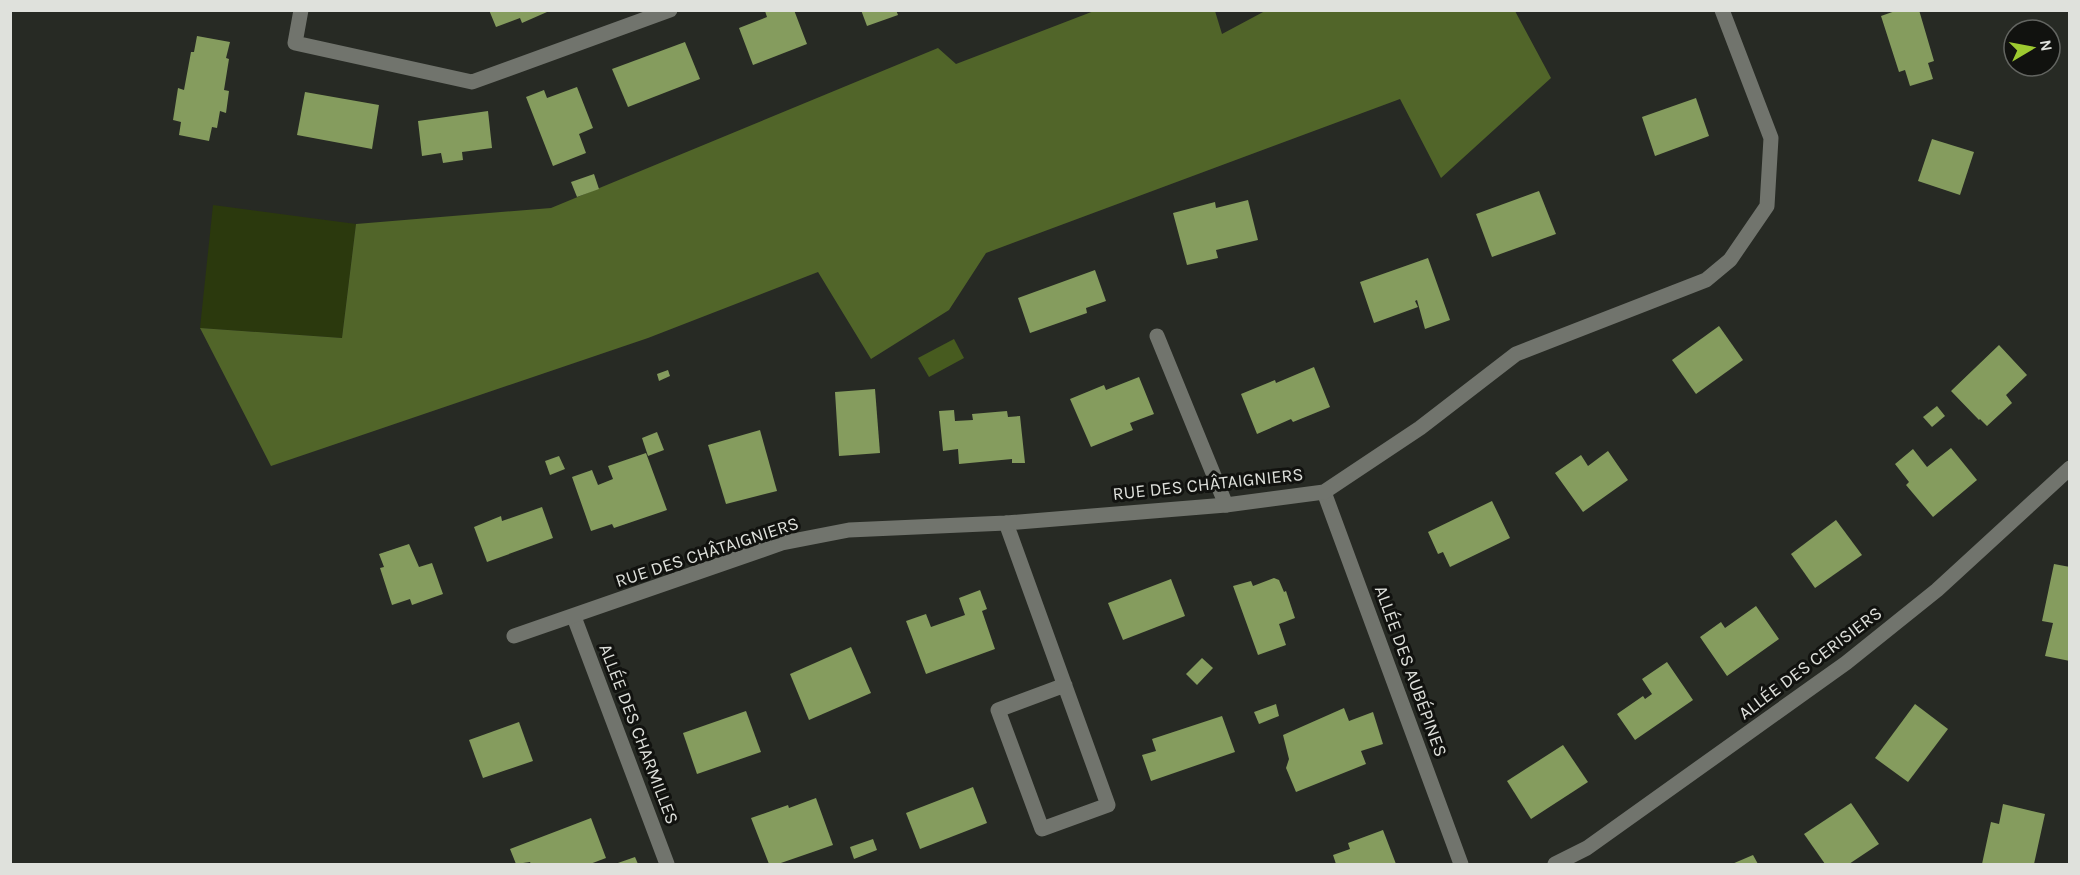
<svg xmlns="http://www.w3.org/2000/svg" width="2080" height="875" viewBox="0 0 2080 875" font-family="Karla,sans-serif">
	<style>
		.green { fill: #2b390d }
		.forest { fill: #516529 }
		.water { fill: #475b1f }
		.building { fill: #859c5e }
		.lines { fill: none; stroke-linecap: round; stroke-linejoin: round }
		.minor { stroke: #71746d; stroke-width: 15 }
		.labels { text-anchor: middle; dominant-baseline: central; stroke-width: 6; stroke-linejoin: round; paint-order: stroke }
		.street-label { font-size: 18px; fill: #dfe1dc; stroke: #11120f }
	</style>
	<rect width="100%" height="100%" fill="#272a24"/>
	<!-- green -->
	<polygon class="green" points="213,205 356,224 342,338 200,328"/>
	<!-- forest -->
	<polygon class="forest" points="1094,11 1215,11 1222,34 1265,11 1515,11 1551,78 1441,178 1400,99 986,253 949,310 871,359 818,272 648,338 271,466 200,328 342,338 356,224 551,208 938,48 956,64"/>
	<!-- water -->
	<polygon class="water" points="954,339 964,358 929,377 918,358"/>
	<!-- building -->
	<g class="building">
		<polygon points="489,10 547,10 547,12 522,23 520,18 496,27"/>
		<polygon points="767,10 794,10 807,44 753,65 739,28 767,17 765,11"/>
		<polygon points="861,10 896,10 898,15 867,26"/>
		<polygon points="1898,10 1919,10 1934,61 1928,63 1933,79 1910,86 1905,70 1899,72 1881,16"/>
		<polygon points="197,36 230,42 226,58 229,59 224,90 229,91 226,113 220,111 217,128 212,127 209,141 179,135 181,122 173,120 178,88 184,90 191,52 194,52"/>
		<polygon points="685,42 700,79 628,107 612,69"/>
		<polygon points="577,87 593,128 579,134 586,153 553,166 526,97 544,90 547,98"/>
		<polygon points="305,92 379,105 372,149 297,135"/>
		<polygon points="1696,98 1709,136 1655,156 1642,117"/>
		<polygon points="488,111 492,148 462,152 463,160 443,163 441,153 422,156 418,121"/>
		<polygon points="1932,139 1974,152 1960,195 1918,181"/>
		<polygon points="594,174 599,189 577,197 571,182"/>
		<polygon points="1539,191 1556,234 1492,257 1476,214"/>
		<polygon points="1248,200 1258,240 1216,250 1218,258 1187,265 1173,213 1215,202 1216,208"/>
		<polygon points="1428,258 1450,320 1425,329 1417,300 1415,301 1418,307 1374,323 1360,282"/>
		<polygon points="1095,270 1106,301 1086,308 1087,313 1030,333 1018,298"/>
		<polygon points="1719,326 1743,360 1696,394 1672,360"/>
		<polygon points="1999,345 2027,375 2006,395 2012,403 1987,426 1980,419 1979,420 1951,391"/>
		<polygon points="1314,367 1330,407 1293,422 1291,419 1257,434 1241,394 1275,380 1276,383"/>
		<polygon points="668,370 670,376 659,381 657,374"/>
		<polygon points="1139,377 1154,414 1130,423 1133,430 1091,447 1070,399 1104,385 1106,390"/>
		<polygon points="875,389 880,453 839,456 835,392"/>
		<polygon points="1937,406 1945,416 1932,427 1923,417"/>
		<polygon points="954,410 955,421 973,420 972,414 1007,411 1008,417 1020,416 1025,463 1012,463 1012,459 959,464 958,449 943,451 939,411"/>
		<polygon points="760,430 777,491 726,504 708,445"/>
		<polygon points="657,432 664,450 648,456 642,438"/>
		<polygon points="1951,448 1977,480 1933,517 1906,485 1909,482 1895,464 1913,449 1927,467"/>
		<polygon points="1608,451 1628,480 1583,512 1555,473 1581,455 1588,466"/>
		<polygon points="646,453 667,510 614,528 612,524 591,531 572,477 592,470 598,485 613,479 608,466"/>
		<polygon points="559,456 565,469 550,475 545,461"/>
		<polygon points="1492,501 1510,538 1450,567 1443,552 1438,554 1428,532"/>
		<polygon points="542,507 553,538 487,562 474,527 501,516 502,521"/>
		<polygon points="1836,520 1862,555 1815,588 1791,554"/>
		<polygon points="409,544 419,567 432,563 443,594 412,605 410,599 392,605 380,568 384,567 379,554"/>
		<polygon points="2054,564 2070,567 2070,661 2045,656 2053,623 2042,621"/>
		<polygon points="1274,578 1279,580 1284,592 1286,591 1295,618 1279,624 1286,645 1258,655 1233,586 1251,581 1253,586"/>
		<polygon points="1171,579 1185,616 1123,640 1108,603"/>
		<polygon points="980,590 987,609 982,611 995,649 926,674 906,621 926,614 931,627 965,615 959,598"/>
		<polygon points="1756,606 1779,639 1727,676 1700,637 1721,622 1725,628"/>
		<polygon points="851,647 871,693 809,720 790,674"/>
		<polygon points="1202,658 1213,668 1197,685 1186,674"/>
		<polygon points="1667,662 1693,700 1635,740 1617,714 1643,696 1645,699 1652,694 1642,679"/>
		<polygon points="1276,704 1279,716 1259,724 1254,712"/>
		<polygon points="1915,704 1948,729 1908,782 1875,758"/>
		<polygon points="1344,708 1349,721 1373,712 1383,744 1361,751 1366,764 1296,792 1286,768 1289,759 1283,735"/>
		<polygon points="746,711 761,752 697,774 683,733"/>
		<polygon points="1222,716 1235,752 1151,781 1142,755 1156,751 1152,739"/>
		<polygon points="519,722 533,761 483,778 469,740"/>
		<polygon points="1563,745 1588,782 1531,819 1507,781"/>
		<polygon points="973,787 987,823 920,849 906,813"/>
		<polygon points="816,798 833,845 778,864 769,864 751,818 788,805 789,808"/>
		<polygon points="1851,803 1879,844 1849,864 1825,864 1804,834"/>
		<polygon points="2003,804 2045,814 2034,864 1982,864 1991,822 1999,824"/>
		<polygon points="591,818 606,858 590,864 531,864 530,862 516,864 510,849"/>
		<polygon points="1383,830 1396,864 1336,864 1333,855 1350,849 1348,843"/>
		<polygon points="873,839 877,850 854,859 850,847"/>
		<polygon points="1753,855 1758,864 1732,864"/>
		<polygon points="635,857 638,864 615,864"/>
	</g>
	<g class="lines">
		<!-- minor -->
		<g class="minor">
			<polyline points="301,10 295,43 472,82 670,10"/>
			<polyline points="1157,336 1226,505"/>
			<polyline points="1324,492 1461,864"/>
			<polyline points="1006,523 1108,805 1042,829 998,710 1065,685"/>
			<polyline points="574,617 667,864"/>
			<polyline points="514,636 782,543 849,530 1006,523 1226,505 1324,492 1420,428 1516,354 1706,280 1730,260 1767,206 1771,138 1722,10"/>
			<polyline points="1555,864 1587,848 1846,663 1937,590 2070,468"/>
		</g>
	</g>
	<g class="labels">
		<!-- street labels -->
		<g class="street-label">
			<text transform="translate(1208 484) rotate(-6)">RUE DES CHÂTAIGNIERS</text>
			<text transform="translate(707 552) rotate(-18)">RUE DES CHÂTAIGNIERS</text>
			<text transform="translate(1810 663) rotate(-37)">ALLÉE DES CERISIERS</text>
			<text transform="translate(1411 671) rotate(70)">ALLÉE DES AUBÉPINES</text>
			<text transform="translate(639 734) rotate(69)">ALLÉE DES CHARMILLES</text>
		</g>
	</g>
	<!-- border -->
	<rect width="2080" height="875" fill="none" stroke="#dfe1dc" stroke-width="24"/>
	<!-- north arrow -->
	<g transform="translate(2032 48) rotate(80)"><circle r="28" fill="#11120f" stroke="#636561" stroke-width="1.5"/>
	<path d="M0-4.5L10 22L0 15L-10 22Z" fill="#9dca30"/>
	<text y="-9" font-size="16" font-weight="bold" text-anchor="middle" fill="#dfe1dc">N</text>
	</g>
</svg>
